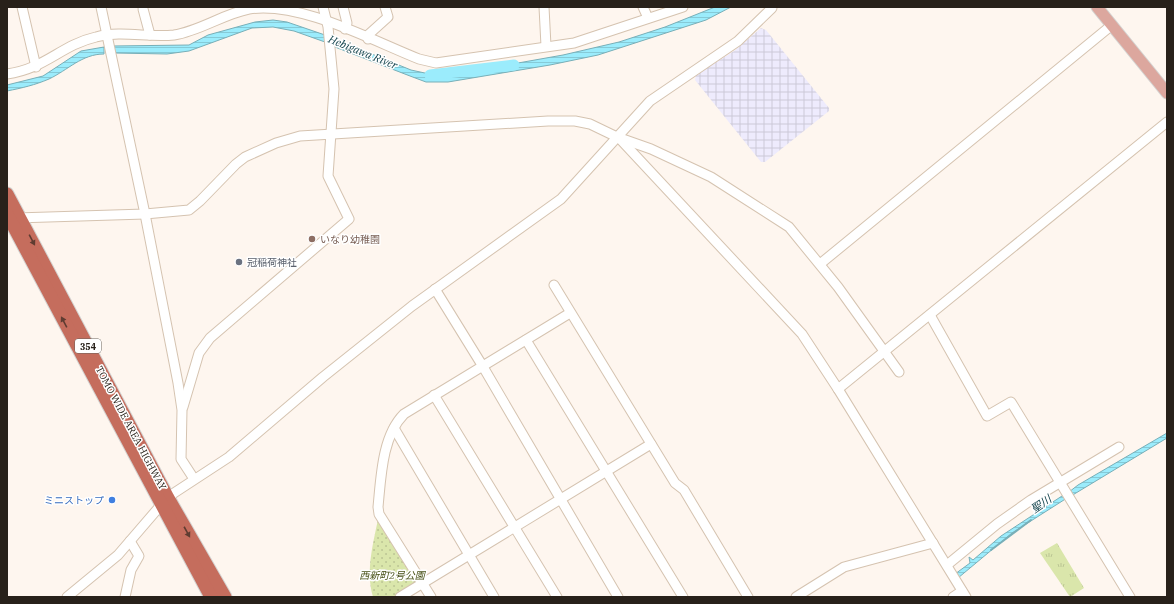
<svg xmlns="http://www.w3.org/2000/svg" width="1174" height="604" viewBox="0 0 1174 604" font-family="'IBM Plex Serif','Noto Sans JP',serif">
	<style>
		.industrial { fill: url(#industrial-grid) }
		.grass { fill: url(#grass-tufts) }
		.park { fill: url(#park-dots) }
		.water { fill: url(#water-rules); stroke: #78afb8 }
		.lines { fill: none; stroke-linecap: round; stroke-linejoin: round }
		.stream { stroke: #78afb8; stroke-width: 2 }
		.river { stroke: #9becfc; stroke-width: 11 }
		.minor-casing { stroke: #d5c3b0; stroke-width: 11 }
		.major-casing { stroke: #d4d3d1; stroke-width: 13 }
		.highway-casing { stroke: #d4d3d1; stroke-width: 15 }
		.minor { stroke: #fff; stroke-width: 9 }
		.major { stroke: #dca79e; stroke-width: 11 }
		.highway { stroke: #c56d5d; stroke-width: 13 }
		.oneway { fill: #5f3c31 }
		.education-dot { fill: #8d6e63; stroke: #fff; stroke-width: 1.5 }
		.worship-dot { fill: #6b7280; stroke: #fff; stroke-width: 1.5 }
		.shop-dot { fill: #3f7fe0; stroke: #fff; stroke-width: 1.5 }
		.labels { text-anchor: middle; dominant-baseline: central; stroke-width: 3; stroke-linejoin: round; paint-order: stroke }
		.shield { fill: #fff; stroke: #68645f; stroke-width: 1 }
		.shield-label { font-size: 9px; font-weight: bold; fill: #28211a }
		.education-label { font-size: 10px; fill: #785e54; stroke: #fff; text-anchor: start }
		.worship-label { font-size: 10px; fill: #5b616d; stroke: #fff; text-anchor: start }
		.street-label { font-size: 10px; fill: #28211a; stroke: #fff }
		.shop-label { font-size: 10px; fill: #366cbe; stroke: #fff; text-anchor: end }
		.park-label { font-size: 10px; font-style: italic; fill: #495219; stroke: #fff }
		.water-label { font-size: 11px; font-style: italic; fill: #11424b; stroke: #fff }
	</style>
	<defs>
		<pattern id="industrial-grid" width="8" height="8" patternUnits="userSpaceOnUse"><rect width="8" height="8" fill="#eeebfd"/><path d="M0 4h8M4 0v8" fill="none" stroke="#ccc9d8"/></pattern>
		<pattern id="grass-tufts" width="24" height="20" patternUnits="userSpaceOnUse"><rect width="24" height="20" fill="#dae6ab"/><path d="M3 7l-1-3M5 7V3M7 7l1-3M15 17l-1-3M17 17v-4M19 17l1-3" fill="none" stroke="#bbc593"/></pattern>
		<pattern id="park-dots" width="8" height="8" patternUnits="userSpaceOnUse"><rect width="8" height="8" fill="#dae6ab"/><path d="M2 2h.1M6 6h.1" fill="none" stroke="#bbc593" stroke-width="1.8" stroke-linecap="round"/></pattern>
		<pattern id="water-rules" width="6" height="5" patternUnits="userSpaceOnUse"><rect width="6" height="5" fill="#9becfc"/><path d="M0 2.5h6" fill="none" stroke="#86cad7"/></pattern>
	</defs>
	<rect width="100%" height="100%" fill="#fef6ef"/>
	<!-- industrial -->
	<polygon class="industrial" points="761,28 766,30 829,108 829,111 765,162 761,162 695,80 696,75 734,51"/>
	<!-- grass -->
	<polygon class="grass" points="1057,543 1084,588 1070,597 1040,553"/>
	<!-- park -->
	<path class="park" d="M379,514l43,69 -22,14h-27c-8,-28 1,-56 6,-83z"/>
	<!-- water -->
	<g class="water">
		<polygon points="715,7 731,7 706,20 598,55 550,65 448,82 426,82 410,76 335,47 335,39 411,70 434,75 473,71 563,55 619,42 665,27"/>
		<polygon points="273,20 287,22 325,35 325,42 294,31 273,27 252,28 189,51 167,54 114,53 112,46 189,45 208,35 255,22"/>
		<path d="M104,47v7c-22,0 -36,16 -55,25 -14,6 -27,9 -42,12v-6l36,-9 38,-25z"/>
		<polygon points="1167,433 1167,438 1071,496 1069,492 1078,485"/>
		<polygon points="1065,494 1067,498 1012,533 958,578 955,574 970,563 969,557 973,560 1001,536"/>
	</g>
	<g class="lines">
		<!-- stream -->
		<polyline class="stream" points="991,550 1031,520"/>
		<!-- river -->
		<polyline class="river" points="430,75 514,65"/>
		<!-- minor casing -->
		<g class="minor-casing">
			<g id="minor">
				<polyline points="22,7 36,67"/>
				<polyline points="101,7 145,214 178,383 182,410 181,459 194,479"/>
				<polyline points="343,7 347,23 345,29"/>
				<polyline points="544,7 546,46"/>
				<polyline points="643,7 648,18"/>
				<polyline points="143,9 150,35"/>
				<polyline points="368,39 368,35 388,17 385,7"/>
				<path d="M7,74c38,-5 54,-29 89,-37 26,-7 52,1 78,-2 26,-4 49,-21 75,-26 51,-8 122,31 170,50l17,4 138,-20 109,-36"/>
				<polyline points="620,139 802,334 838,389 966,597"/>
				<polyline points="16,218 145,214 189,210 200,201 236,164 245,157 276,143 300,136 548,121 575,121 590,124 617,137 651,149 711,177 789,227 838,287 899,372"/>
				<polyline points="820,264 1112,25"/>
				<polyline points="554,285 675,483 684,490 748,597"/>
				<polyline points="435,289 482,365 618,597"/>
				<polyline points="930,315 987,416 1011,402 1130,597"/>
				<polyline points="526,340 683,597"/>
				<polyline points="838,389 1167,122"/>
				<polyline points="434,395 557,597"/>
				<polyline points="183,407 199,353 210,338 349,219 328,176 334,89 328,27 323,7"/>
				<polyline points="394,428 494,597"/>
				<polyline points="947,565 997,524 1031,500 1119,447"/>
				<polyline points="67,597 118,555 161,505 174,493 229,457 323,377 412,306 561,199 650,101 738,41 772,8"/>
				<polyline points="125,597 131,570 139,556 130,541"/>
				<polyline points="400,597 651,444"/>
				<path d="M431,597l-52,-83 -1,-7c3,-30 4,-71 26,-93l166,-101"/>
				<polyline points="796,597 844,567 933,543"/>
				<polyline points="953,597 962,591"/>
			</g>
		</g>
		<!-- major casing -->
		<g class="major-casing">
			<polyline id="major" points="1097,7 1167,93"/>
		</g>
		<!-- highway casing -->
		<g class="highway-casing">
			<g id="highway">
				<polyline points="7,194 168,498 225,597"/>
				<polyline points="7,214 211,597"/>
			</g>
		</g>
		<!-- minor -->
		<use href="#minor" class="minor"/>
		<!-- major -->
		<use href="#major" class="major"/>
		<!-- highway -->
		<use href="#highway" class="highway"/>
	</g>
	<!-- one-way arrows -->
	<defs><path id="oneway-solid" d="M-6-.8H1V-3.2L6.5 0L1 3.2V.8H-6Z"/></defs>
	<g class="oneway">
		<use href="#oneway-solid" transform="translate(32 240) rotate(62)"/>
		<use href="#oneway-solid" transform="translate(64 322) rotate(-118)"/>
		<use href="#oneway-solid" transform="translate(187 532) rotate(61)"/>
	</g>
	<!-- markers -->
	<circle class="education-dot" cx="312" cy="239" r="4"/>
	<circle class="worship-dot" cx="239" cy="262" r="4"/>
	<circle class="shop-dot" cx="112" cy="500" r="4"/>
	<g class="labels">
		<!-- shield labels -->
		<rect class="shield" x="75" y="339" width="26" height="14" rx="3"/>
		<g class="shield-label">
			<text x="88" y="346">354</text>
		</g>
		<!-- education labels -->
		<g class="education-label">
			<text x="320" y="239">いなり幼稚園</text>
		</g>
		<!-- worship labels -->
		<g class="worship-label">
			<text x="247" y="262">冠稲荷神社</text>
		</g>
		<!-- street labels -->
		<g class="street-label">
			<text transform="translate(131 428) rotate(62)">TOMO WIDE AREA HIGHWAY</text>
		</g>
		<!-- shop labels -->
		<g class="shop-label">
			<text x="104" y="500">ミニストップ</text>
		</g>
		<!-- park labels -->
		<g class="park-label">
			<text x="392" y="575">西新町2号公園</text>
		</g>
		<!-- water labels -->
		<g class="water-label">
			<text transform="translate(363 52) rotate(22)">Hebigawa River</text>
			<text transform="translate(1041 504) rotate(-35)">聖川</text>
		</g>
	</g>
	<!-- border -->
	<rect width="1174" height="604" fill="none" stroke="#28211a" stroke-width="16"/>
</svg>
